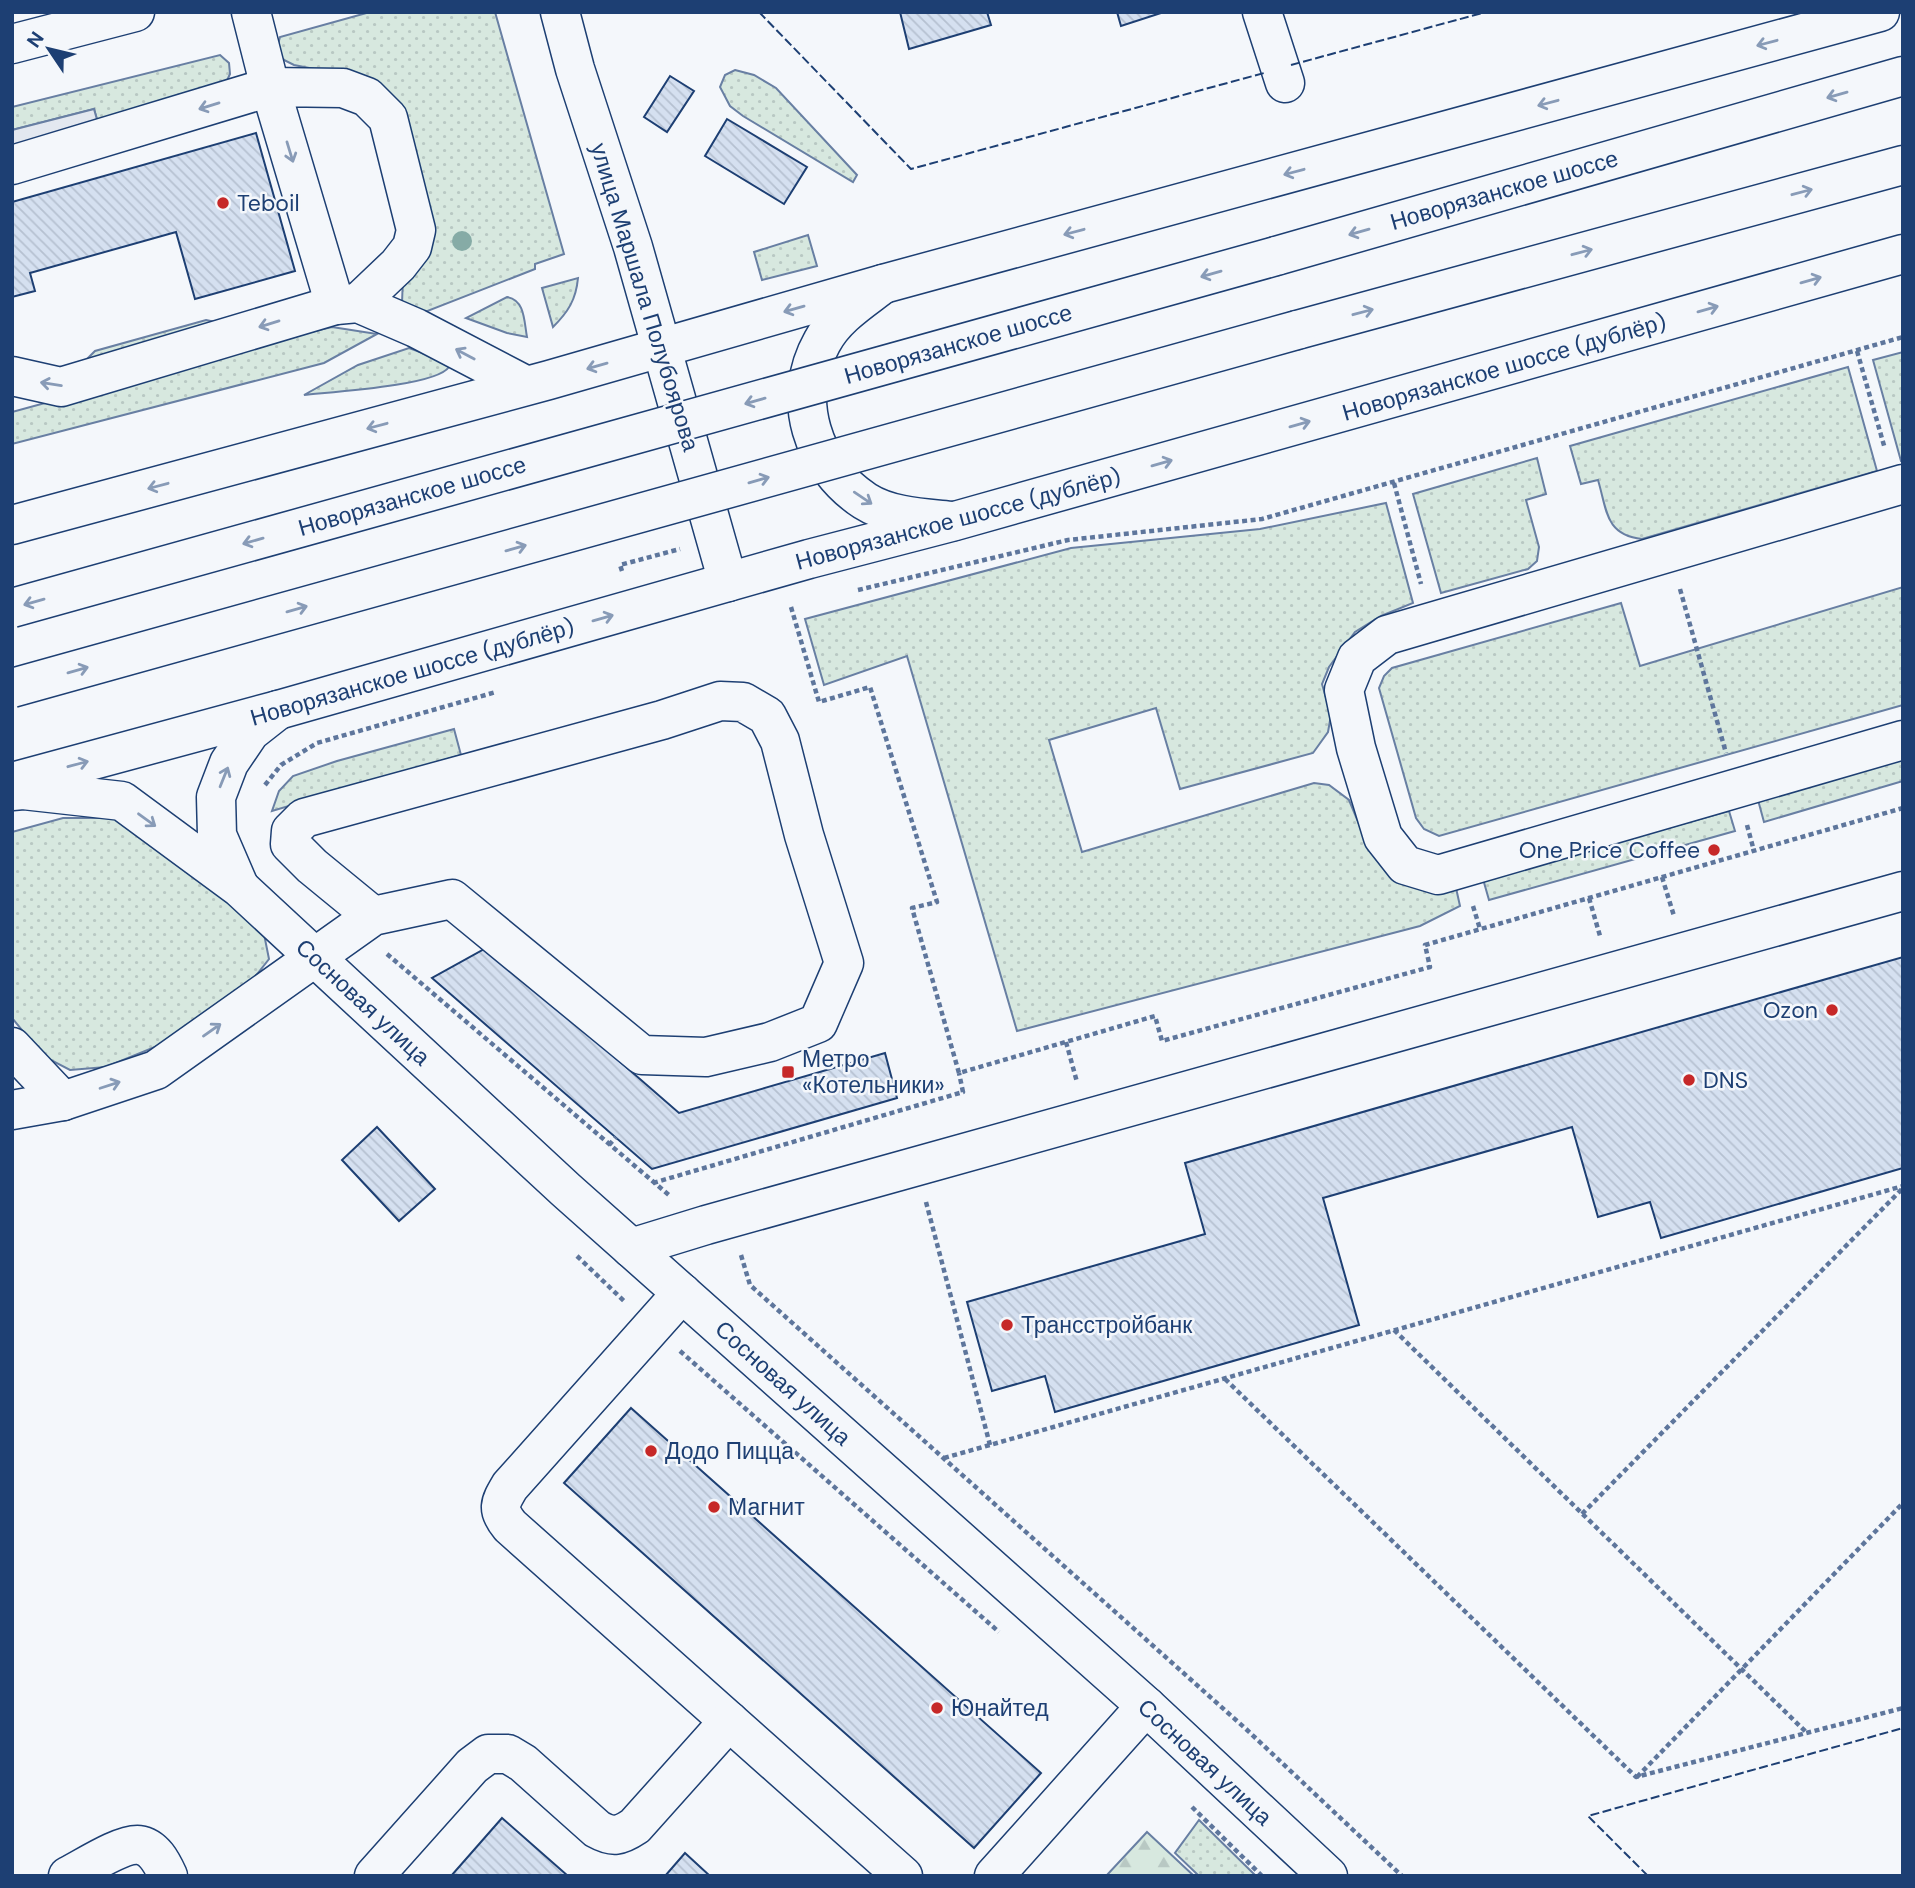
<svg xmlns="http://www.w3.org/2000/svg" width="1915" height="1888" viewBox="0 0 1915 1888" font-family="'DM Sans',sans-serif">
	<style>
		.grass { fill: url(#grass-dots); stroke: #687fa3; stroke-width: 2 }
		.forest { fill: url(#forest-firs); stroke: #687fa3; stroke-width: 2 }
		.parking { fill: #e3e8f0; stroke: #687fa3; stroke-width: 2 }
		.building { fill: url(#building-back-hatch); stroke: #1d3f73; stroke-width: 2 }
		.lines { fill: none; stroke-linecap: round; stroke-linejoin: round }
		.minor-casing { stroke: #1d3f73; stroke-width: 41 }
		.major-casing { stroke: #1d3f73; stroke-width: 41 }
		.highway-casing { stroke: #1d3f73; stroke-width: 41 }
		.path { stroke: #5e769c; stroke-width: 4.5; stroke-dasharray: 5 3.5; stroke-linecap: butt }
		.minor { stroke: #f4f7fb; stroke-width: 38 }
		.major { stroke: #f4f7fb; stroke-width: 38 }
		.highway { stroke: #f4f7fb; stroke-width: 38 }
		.highway-bridge-casing { stroke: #1d3f73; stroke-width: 41; stroke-linecap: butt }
		.highway-bridge { stroke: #f4f7fb; stroke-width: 38 }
		.fence { stroke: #1d3f73; stroke-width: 2; stroke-dasharray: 9 3.5; stroke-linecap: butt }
		.tree { fill: #86aba6 }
		.oneway { stroke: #889bb7 }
		.poi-dot { fill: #c62828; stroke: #f4f7fb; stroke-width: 2.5 }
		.labels { text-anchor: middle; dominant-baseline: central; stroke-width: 5; stroke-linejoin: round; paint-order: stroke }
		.street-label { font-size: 23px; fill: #1d3f73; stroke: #f4f7fb }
		.poi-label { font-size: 23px; fill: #1d3f73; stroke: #f4f7fb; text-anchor: start }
	</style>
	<defs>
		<pattern id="grass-dots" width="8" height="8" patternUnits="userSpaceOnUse" patternTransform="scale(1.75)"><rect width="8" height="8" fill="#d7e8df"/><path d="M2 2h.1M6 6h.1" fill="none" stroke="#b8c8c3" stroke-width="1.8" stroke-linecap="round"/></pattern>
		<pattern id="forest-firs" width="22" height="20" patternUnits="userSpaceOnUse" patternTransform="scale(1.75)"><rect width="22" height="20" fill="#d7e8df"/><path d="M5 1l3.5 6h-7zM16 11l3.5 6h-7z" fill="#b8c8c3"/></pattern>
		<pattern id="building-back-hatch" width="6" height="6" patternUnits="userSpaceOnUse" patternTransform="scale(1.75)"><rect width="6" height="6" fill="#d5e0f0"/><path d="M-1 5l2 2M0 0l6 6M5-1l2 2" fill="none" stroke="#b6c1d1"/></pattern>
	</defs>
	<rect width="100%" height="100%" fill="#f4f7fb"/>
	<!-- grass -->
	<g class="grass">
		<polygon points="370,12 495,12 564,254 535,264 535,269 425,312 402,303 403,277 415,267 361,78 294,65 282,59 277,48 280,37"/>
		<polygon points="220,55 229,63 230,74 224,87 98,123 94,109 12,130 12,107"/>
		<polygon points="735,70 754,75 776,88 857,175 853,182 743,116 730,106 720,87 725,75"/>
		<polygon points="808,235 817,266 762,280 754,252"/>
		<path d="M578,278c-2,22 -10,34 -25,49l-11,-39z"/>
		<path d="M507,297c18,3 17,24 20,40l-20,-4 -41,-15z"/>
		<polygon points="206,320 220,323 86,360 95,351"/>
		<polygon points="332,327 377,334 324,363 12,444 12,412 272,341"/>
		<path d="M409,348l33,12 7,7c-13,19 -118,25 -145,28l54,-30z"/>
		<polygon points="1903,352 1903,461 1901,461 1873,360"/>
		<path d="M1848,367l29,104 -235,68c-37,-4 -35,-29 -44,-59l-17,4 -11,-38z"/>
		<polygon points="1537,458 1546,494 1526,500 1539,547 1537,561 1528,569 1441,593 1413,494"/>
		<polygon points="1386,503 1413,603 1381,616 1355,632 1329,667 1322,684 1331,715 1328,732 1313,753 1180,789 1156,708 1049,740 1082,852 1314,783 1329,785 1349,800 1364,836 1456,888 1460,906 1420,926 1017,1031 907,656 824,685 805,619 1071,548 1260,529"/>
		<polygon points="1903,587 1903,705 1439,836 1424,829 1416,818 1379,688 1384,676 1392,668 1621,603 1640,666"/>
		<polygon points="454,729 461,755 272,811 279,791 293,776 337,761"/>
		<polygon points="1903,758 1903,781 1764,822 1758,800"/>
		<polygon points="1729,811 1735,831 1489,900 1483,879"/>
		<polygon points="63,818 120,818 161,844 264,934 269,959 254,978 177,1038 106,1067 70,1070 43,1056 12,1018 12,832"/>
		<polygon points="1199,1820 1256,1876 1199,1876 1175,1853"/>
	</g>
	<!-- forest -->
	<polygon class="forest" points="1147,1832 1194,1876 1106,1876"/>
	<!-- parking -->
	<polygon class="parking" points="94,109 98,123 12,145 12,130"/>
	<!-- building -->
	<g class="building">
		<polygon points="900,12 987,12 991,25 909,49"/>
		<polygon points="1117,12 1164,12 1121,26"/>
		<polygon points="670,76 694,91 667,132 644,117"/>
		<polygon points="727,119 807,167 784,204 705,156"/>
		<polygon points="256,133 295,271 195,299 176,232 30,273 35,291 12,297 12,202"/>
		<polygon points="488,947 679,1113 885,1053 897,1098 652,1169 432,978"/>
		<polygon points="1903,957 1903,1168 1661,1238 1650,1202 1598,1217 1572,1127 1323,1198 1359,1325 1055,1412 1045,1376 992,1391 967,1302 1205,1234 1185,1163"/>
		<polygon points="377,1127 435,1189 399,1221 342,1160"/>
		<polygon points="631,1408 1041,1773 974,1848 564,1483"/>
		<polygon points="502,1818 568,1876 451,1876"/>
		<polygon points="685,1853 710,1876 665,1876"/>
	</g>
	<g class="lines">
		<!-- minor casing -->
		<g class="minor-casing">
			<g id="minor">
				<polyline points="1262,12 1285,83"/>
				<polyline points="12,165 270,87 251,12"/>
				<path d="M883,284c-22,17 -48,33 -61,58 -32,57 -10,124 43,159 25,16 59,17 88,20"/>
				<polyline points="336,305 358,303 416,328 525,385"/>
				<polyline points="12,376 61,387 335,305 270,87 343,88 367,97 388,118 416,230 412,247 398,265 358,303"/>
				<polyline points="1903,484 1387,635 1357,658 1344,690 1356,748 1383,837 1405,865 1438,875 1903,740"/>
				<polyline points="12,791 23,790 122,801 240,888 566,1190 1146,1706 1328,1876"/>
				<polyline points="239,886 217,835 216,797 229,763 250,732 278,710"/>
				<polyline points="12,1047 63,1101"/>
				<polyline points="12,1110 63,1101 156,1070 373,916 452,899 642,1055 706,1057 770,1042 818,1023 844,963 804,835 780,741 767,716 743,702 720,701 662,720 304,818 291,831 290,844 312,866 373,916"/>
				<polyline points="631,1248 706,1225 1903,891"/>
				<path d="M682,1293l-172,193c-10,17 -14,23 0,40l393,350"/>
				<path d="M68,1876c16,-8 54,-33 71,-31 15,2 23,18 29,31"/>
				<path d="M374,1876l98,-110 16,-12h20l15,9 74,66c16,9 23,7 38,-3l94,-105"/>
				<polyline points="994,1876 1146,1706"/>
			</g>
		</g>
		<!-- major casing -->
		<g class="major-casing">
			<g id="major">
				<polyline points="560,12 575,69 633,247 728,582"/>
				<polyline points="12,44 135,12"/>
				<polyline points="12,525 549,380 883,284 1880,12"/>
				<polyline points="12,782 278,710 809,559 955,521 1903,254"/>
			</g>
		</g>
		<!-- highway casing -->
		<g class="highway-casing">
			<g id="highway">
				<polyline points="1276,256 1903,76"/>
				<polyline points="1297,330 1903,165"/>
			</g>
		</g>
		<!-- path -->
		<g class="path">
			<polyline points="1857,351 1885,449"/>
			<polyline points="1394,483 1421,584"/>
			<polyline points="622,571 620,565 680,549"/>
			<polyline points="1680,589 1726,753"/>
			<polyline points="858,590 1068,540 1262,519 1903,337"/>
			<polyline points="791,607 819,702 870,687 937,902 912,908 959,1073 1155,1016 1162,1041 1430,967 1425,945 1903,808"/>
			<polyline points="265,785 281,765 317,743 496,692"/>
			<polyline points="1747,825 1754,851"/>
			<polyline points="1662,877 1674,916"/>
			<polyline points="1589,898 1600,936"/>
			<polyline points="1473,906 1480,929"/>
			<polyline points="387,954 670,1196"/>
			<polyline points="1066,1042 1077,1082"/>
			<polyline points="609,1145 616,1137"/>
			<polyline points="653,1183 963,1092 959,1073"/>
			<polyline points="926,1202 990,1445"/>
			<polyline points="741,1255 750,1285 1246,1729 1402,1876"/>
			<polyline points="577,1256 624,1301"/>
			<polyline points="1394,1330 1806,1732"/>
			<polyline points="680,1351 999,1632"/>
			<polyline points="1225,1379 1636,1777 1903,1708"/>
			<polyline points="944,1458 1903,1186"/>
			<polyline points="1582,1514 1903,1188"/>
			<polyline points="1637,1777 1903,1503"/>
			<polyline points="1192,1807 1262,1876"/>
		</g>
		<!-- minor -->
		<use href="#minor" class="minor"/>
		<!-- major -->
		<use href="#major" class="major"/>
		<!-- highway -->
		<use href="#highway" class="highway"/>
		<!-- highway-bridge casing -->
		<g class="highway-bridge-casing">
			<g id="highway-bridge">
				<polyline points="12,608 1276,256"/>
				<polyline points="12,688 1297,330"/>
			</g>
		</g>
		<!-- highway-bridge -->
		<use href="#highway-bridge" class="highway-bridge"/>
		<!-- fence -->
		<g class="fence">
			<polyline points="759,12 911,169 1264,73"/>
			<polyline points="1291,65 1486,12"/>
			<polyline points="1648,1876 1588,1816 1903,1728"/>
		</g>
	</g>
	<!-- trees -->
	<circle class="tree" cx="462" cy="241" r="10"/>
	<!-- one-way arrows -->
	<defs><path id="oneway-shaft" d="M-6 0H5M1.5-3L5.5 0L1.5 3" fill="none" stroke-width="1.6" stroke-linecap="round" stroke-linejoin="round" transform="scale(1.75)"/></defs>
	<g class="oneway">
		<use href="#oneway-shaft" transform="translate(1767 43) rotate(165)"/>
		<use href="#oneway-shaft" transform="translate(1837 95) rotate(164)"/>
		<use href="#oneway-shaft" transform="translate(1548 103) rotate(165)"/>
		<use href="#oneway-shaft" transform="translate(209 106) rotate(163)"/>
		<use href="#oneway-shaft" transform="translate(290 152) rotate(73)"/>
		<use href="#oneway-shaft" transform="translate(1294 172) rotate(165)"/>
		<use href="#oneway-shaft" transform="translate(1802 192) rotate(-15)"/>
		<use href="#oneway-shaft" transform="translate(1074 232) rotate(165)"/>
		<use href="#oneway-shaft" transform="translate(1359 232) rotate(164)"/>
		<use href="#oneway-shaft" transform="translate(1582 252) rotate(-15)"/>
		<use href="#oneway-shaft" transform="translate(1211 274) rotate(164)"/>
		<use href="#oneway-shaft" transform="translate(1811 280) rotate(-16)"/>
		<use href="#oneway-shaft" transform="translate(794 309) rotate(164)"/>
		<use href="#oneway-shaft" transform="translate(1708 309) rotate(-16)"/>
		<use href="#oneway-shaft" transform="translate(1363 312) rotate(-15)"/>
		<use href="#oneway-shaft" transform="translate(269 324) rotate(163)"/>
		<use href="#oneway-shaft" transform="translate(465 354) rotate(-152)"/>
		<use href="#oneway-shaft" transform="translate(597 366) rotate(164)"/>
		<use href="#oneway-shaft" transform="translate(51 384) rotate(-171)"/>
		<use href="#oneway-shaft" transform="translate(755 401) rotate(164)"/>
		<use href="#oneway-shaft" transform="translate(1300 424) rotate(-16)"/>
		<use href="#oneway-shaft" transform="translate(377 426) rotate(165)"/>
		<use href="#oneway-shaft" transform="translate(1162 463) rotate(-16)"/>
		<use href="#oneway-shaft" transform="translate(759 480) rotate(-16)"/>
		<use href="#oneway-shaft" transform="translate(158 486) rotate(165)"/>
		<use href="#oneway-shaft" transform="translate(863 498) rotate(34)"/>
		<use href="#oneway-shaft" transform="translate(253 541) rotate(164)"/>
		<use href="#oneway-shaft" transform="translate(516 548) rotate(-16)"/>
		<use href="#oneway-shaft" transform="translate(34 602) rotate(164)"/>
		<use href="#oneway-shaft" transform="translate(297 609) rotate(-16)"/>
		<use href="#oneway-shaft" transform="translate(603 618) rotate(-16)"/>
		<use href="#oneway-shaft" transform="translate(78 670) rotate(-16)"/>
		<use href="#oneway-shaft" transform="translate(78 764) rotate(-15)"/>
		<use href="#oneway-shaft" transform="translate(224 777) rotate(-68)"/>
		<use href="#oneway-shaft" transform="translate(147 820) rotate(36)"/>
		<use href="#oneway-shaft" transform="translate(212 1030) rotate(-35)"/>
		<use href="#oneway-shaft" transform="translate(110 1085) rotate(-18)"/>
	</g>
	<!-- markers -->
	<g class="poi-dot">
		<circle cx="223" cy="203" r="7"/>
		<circle cx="1714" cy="850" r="7"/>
		<circle cx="1832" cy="1010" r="7"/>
		<rect x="781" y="1065" width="14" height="14" rx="3.5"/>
		<circle cx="1689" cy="1080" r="7"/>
		<circle cx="1007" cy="1325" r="7"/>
		<circle cx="651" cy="1451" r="7"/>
		<circle cx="714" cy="1507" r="7"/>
		<circle cx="937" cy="1708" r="7"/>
	</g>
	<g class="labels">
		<!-- street labels -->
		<g class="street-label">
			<text transform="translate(1504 190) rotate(-16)">Новорязанское шоссе</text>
			<text transform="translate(645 297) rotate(73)">улица Маршала Полубоярова</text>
			<text transform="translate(958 344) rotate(-16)">Новорязанское шоссе</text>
			<text transform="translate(1504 367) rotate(-16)">Новорязанское шоссе (дублёр)</text>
			<text transform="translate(412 496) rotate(-16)">Новорязанское шоссе</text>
			<text transform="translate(958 519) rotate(-15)">Новорязанское шоссе (дублёр)</text>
			<text transform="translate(412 672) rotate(-16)">Новорязанское шоссе (дублёр)</text>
			<text transform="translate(363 1002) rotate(43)">Сосновая улица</text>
			<text transform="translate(783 1383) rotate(42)">Сосновая улица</text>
			<text transform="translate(1205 1762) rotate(43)">Сосновая улица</text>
		</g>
		<!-- poi labels -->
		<g class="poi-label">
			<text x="237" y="203">Teboil</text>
			<text x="1700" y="850" text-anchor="end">One Price Coffee</text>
			<text x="1818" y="1010" text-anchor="end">Ozon</text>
			<text x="802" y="1059">Метро<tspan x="802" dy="26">«Котельники»</tspan></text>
			<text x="1703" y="1080">DNS</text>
			<text x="1021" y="1325">Трансстройбанк</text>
			<text x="665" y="1451">Додо Пицца</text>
			<text x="728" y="1507">Магнит</text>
			<text x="951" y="1708">Юнайтед</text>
		</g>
	</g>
	<!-- border -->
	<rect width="1915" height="1888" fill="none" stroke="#1d3f73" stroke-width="28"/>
	<!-- north arrow -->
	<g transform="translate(49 49) rotate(305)" stroke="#f4f7fb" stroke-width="5" paint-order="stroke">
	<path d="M0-5L12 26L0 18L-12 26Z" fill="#1d3f73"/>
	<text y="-10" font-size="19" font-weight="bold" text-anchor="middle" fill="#1d3f73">N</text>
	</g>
</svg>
